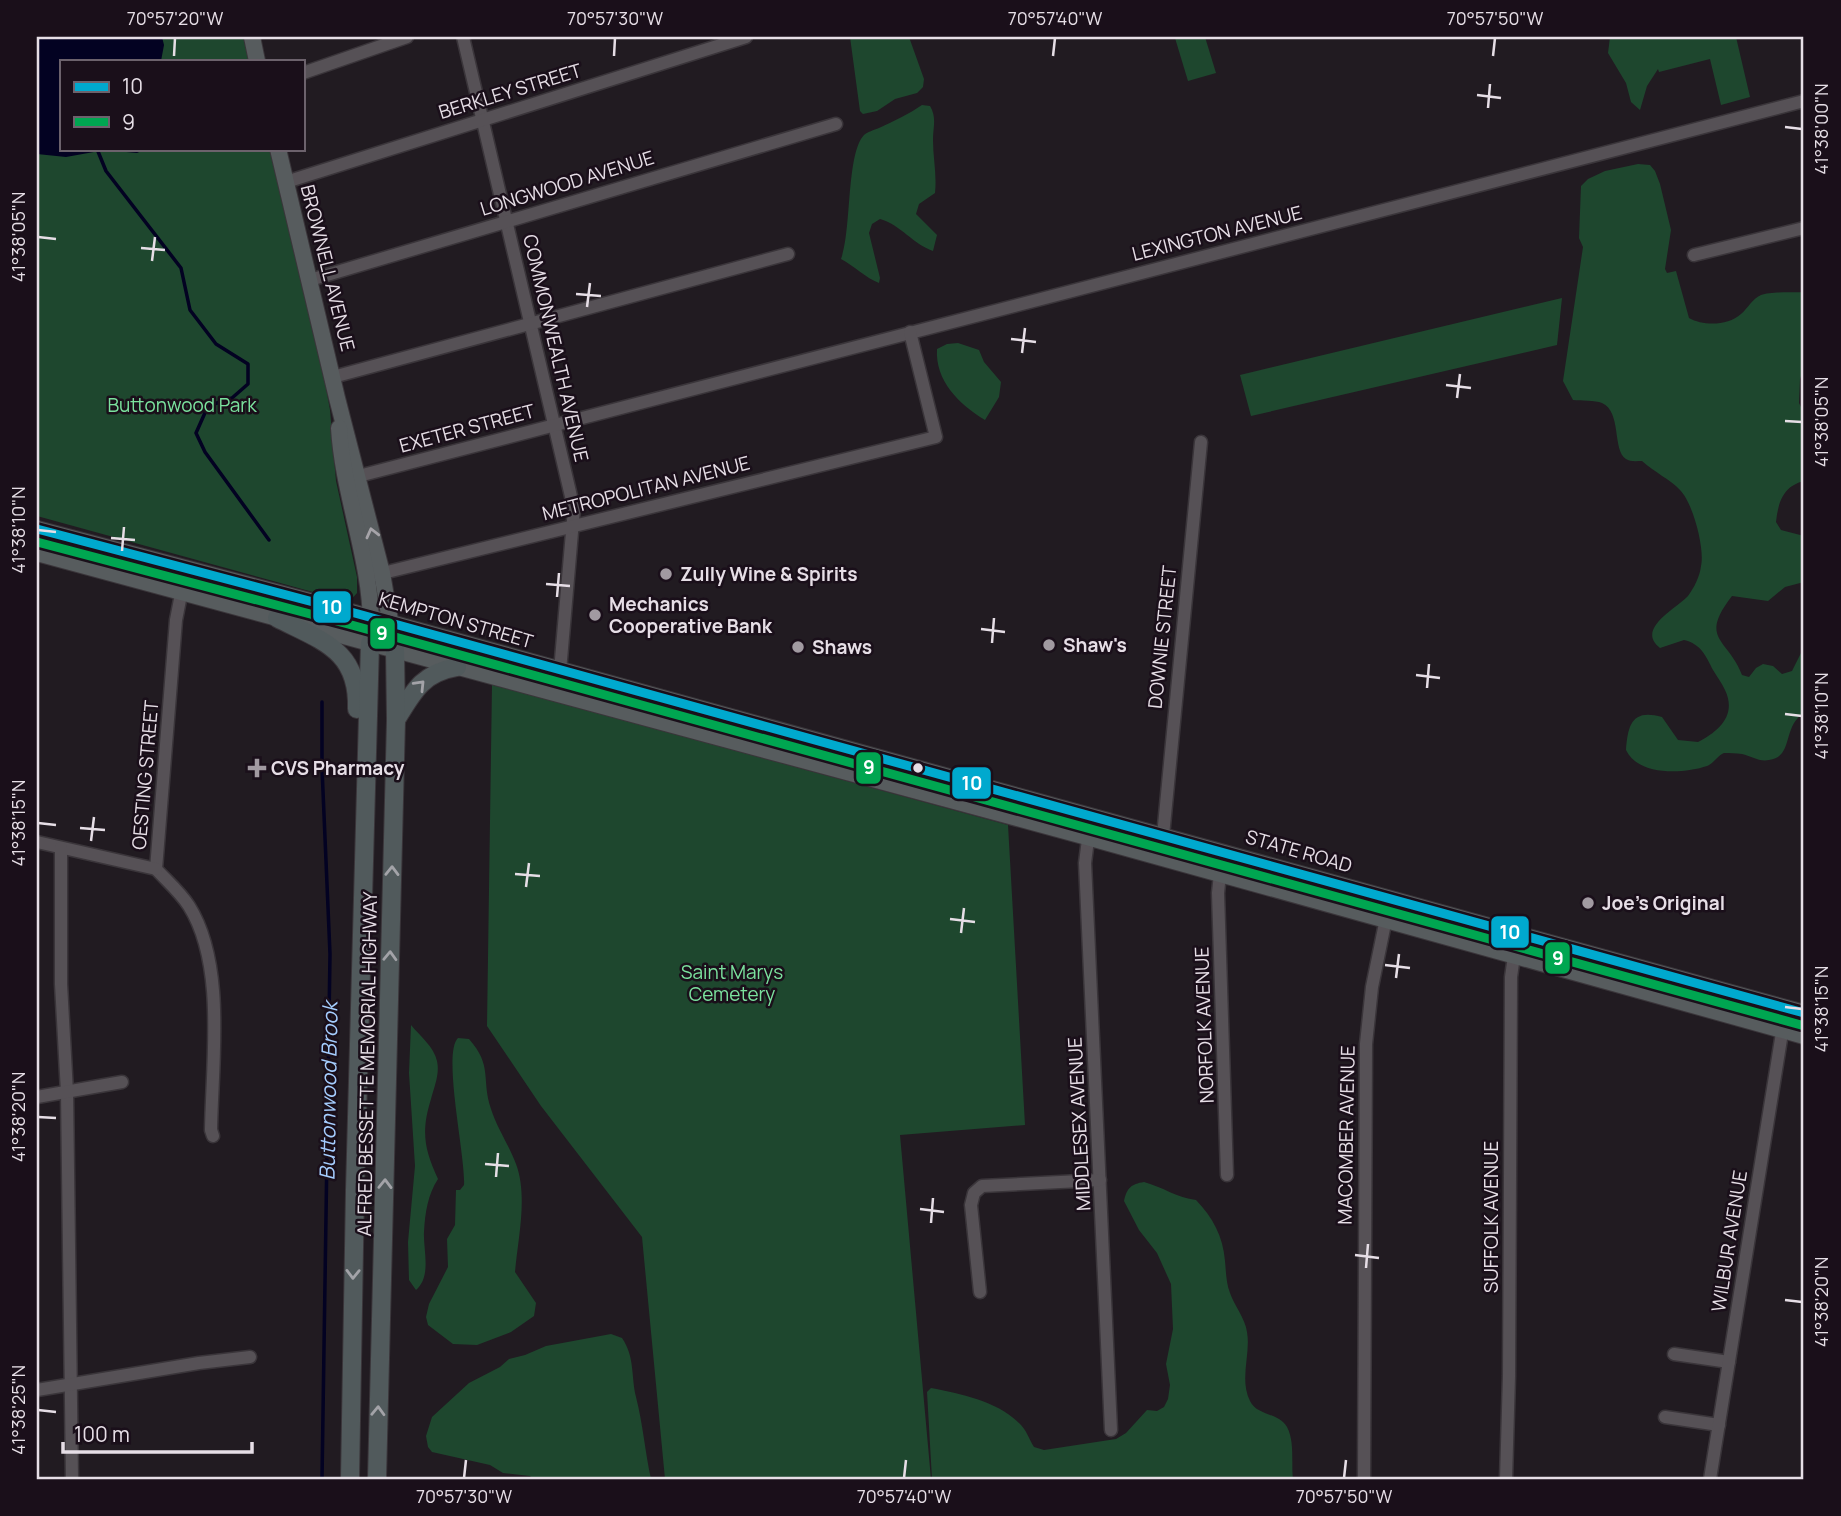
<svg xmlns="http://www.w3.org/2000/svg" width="1841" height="1516" viewBox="0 0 1841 1516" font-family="Manrope,sans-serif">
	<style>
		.green { fill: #1e472e }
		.water { fill: #030222 }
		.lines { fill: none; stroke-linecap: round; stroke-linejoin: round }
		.stream { stroke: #030222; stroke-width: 3.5 }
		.minor-casing { stroke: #3a353a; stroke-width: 15 }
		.major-casing { stroke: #3a353a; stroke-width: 18 }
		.highway-casing { stroke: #3a353a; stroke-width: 20 }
		.minor { stroke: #565156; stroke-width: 12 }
		.major { stroke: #575c5e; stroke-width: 16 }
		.highway { stroke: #515a5c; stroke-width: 18 }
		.bus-1-casing { stroke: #1a0f1a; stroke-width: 14 }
		.bus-2-casing { stroke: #1a0f1a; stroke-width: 14 }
		.bus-1 { stroke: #00a9ce; stroke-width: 9 }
		.bus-2 { stroke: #00a651; stroke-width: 9 }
		.oneway { stroke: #a6a4a9 }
		.oneway2 { stroke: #a3a3a8 }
		.ticks { fill: none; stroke: #e6dee6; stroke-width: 2.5 }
		.poi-dot { fill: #a19aa1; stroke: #1a0f1a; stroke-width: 2.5 }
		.bus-dot { fill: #e6dee6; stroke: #1a0f1a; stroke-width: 2.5 }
		.labels { text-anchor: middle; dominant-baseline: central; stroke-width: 5; stroke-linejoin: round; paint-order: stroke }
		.street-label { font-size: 19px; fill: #e6dee6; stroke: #1a0f1a }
		.park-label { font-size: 19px; fill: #7be29e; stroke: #1a0f1a }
		.poi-label { font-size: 19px; font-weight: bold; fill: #e6dee6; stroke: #1a0f1a; text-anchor: start }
		.water-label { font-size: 21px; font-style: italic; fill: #a5cdfe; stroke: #1a0f1a }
		.line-badge { stroke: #1a0f1a; stroke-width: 2.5 }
		.badge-label { font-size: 19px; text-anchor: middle; font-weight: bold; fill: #fff }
		.neatline { fill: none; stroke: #e6dee6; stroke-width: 2.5 }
		.ticks-label { font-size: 18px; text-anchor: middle; fill: #e6dee6 }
	</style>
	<rect width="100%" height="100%" fill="#211b21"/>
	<!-- green -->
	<g class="green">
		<polygon points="37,37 243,37 249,61 61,61 61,149 270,149 325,382 330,410 336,481 357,577 357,593 349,602 37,516"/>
		<polygon points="850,37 909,37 924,79 923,87 917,93 895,99 877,111 863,114 860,111"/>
		<polygon points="1205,37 1216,73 1188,81 1175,38"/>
		<polygon points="1610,37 1736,37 1750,97 1721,105 1710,59 1659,72 1658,69 1647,86 1640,110 1631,102 1626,83 1608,53"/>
		<path d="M922,105l8,1c7,12 3,21 3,34 0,18 4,35 2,53l-16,11 -3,10 21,21 -4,16c-20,-7 -32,-26 -53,-32l-8,5 -3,9 11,45 -1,5c-13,-5 -25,-17 -38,-24 11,-29 5,-105 23,-124 3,-3 10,-5 15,-7 15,-7 30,-14 43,-23z"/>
		<path d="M1638,164l12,1 5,6 5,13 11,46 -6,39 2,4 9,-2 13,47c14,8 39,8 52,-4 7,-6 11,-15 20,-19 9,-4 31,-2 43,-3v76l-4,11 -1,24 5,10v68c-21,5 -26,22 -28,41l5,8 23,6v46l-19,5 -17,14 -36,-5c-34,44 -4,42 10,79l7,2 7,-9 7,-4 10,2 9,8 10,-3 12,-24v66c-22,13 -10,44 -35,47 -10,2 -18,-4 -27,-6 -6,-1 -12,-1 -18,-1 -7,3 -10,10 -17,13 -24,8 -69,10 -81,-16 2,-27 7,-41 36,-33l16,23 20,2c21,-11 39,-27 27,-52 -3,-7 -8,-13 -12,-20 -7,-14 -12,-26 -29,-30l-24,8c-25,-19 17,-40 28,-52 6,-8 12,-20 13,-30 4,-17 -8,-63 -21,-76 -9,-10 -26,-18 -38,-29 -5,0 -12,1 -16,-2 -14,-9 -4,-47 -24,-56 -7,-3 -21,-2 -29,-3l-10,-19 20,-134 -4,-9 2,-52 7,-7 17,-8z"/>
		<polygon points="1562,298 1557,345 1251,416 1240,375"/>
		<path d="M958,343l21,7 5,12 17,20 -2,15 -14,23c-26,-16 -50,-39 -48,-71l10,-5z"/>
		<polygon points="492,684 1008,825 1025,1125 900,1135 931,1479 665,1479 642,1237 541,1106 487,1026"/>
		<path d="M411,1025c9,11 23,22 26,36 3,13 -3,26 -6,38 -10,32 -7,50 7,80 -10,15 -13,34 -14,53 -1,18 8,44 -8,58l-7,-10 -1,-38 7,-76 -6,-93z"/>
		<path d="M458,1038l11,1c24,27 12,40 22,70 6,19 18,36 25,55 12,32 2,74 -1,108l21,31 -2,13 -23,16 -34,13 -24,-1 -25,-19 -2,-8 3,-13 19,-37 -1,-28 8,-14 1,-35h4l4,-5c2,-27 -22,-132 -6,-147z"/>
		<path d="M1144,1182c19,5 33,16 52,18 17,18 27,36 29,61 1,10 1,22 5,32 4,12 15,25 17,39 4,22 -8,47 3,69 7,15 28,11 37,26 8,15 4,36 6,52h-361l-5,-87 4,-4c30,6 66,13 88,35 7,6 10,16 15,24l10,3 72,-11 10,-6 21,-23 10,1 7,-4 4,-8 2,-14 -4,-21 7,-35 -2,-45 -14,-31 -18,-23 -15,-29c3,-13 7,-17 20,-19z"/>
		<path d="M611,1334l11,4c13,19 9,38 14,59 7,27 9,55 15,82h-118l-3,-3 -27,-3 -13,-8 -58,-13 -4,-5 -2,-11 6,-19 37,-34 31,-16 9,-8 16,-4 21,-9z"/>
	</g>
	<!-- water -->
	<polygon class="water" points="37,37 162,37 164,45 161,61 61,61 61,149 146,149 137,153 105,150 66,157 37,154"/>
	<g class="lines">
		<!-- stream -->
		<g class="stream">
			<polyline points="97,149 106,171 181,268 190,310 216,344 248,364 248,384 232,398 208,406 196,433 205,452 269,540"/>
			<polyline points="322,1479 330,954 322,768 322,702"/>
		</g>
		<!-- minor casing -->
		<g class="minor-casing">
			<g id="minor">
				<polyline points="463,37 574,509 560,671"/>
				<polyline points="303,73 407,37"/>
				<polyline points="286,182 746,37"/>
				<polyline points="1694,255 1804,228"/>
				<polyline points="310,280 836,124"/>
				<polyline points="333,377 788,254"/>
				<polyline points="351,478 1804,101"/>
				<path d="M186,569l-10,51 -20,249c11,12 24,23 33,37 37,59 23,156 22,224l2,6"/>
				<polyline points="375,575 936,437 910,332"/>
				<polyline points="1091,816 1085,863 1111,1430"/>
				<polyline points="1163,836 1201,442"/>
				<polyline points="37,842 156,869"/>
				<polyline points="61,848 61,984 67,1092 72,1479"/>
				<polyline points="1220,874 1218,893 1227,1175"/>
				<polyline points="37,1097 122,1082"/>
				<polyline points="980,1292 971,1205 974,1193 982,1186 1100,1180"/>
				<polyline points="1674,1354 1729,1362"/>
				<polyline points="37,1390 199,1363 250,1357"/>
				<polyline points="1665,1417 1719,1425"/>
				<polyline points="1364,1479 1366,1044 1372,987 1390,899"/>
				<polyline points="1506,1479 1509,1376 1511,977 1514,956"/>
				<polyline points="1710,1479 1786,1008"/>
			</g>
		</g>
		<!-- major casing -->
		<g class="major-casing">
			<g id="major">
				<polyline points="252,37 257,61"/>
				<polyline points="278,149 337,398 382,573 395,650"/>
				<path d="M339,428c4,67 32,131 32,198"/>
				<polyline points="37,529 351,612 1804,1013"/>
				<polyline points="37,553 1087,837 1804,1036"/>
			</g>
		</g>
		<!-- highway casing -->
		<g class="highway-casing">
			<g id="highway">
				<path d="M277,618c45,23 82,32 80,91"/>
				<path d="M396,720c17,-28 26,-47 61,-53"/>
				<polyline points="350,1479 355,1190 370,643"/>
				<polyline points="377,1479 396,720 395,650"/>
			</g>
		</g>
		<!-- minor -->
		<use href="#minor" class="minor"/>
		<!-- major -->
		<use href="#major" class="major"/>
		<!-- highway -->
		<use href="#highway" class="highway"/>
		<!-- bus-1 casing -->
		<g class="bus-1-casing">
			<polyline id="bus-1" points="37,529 351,612 1804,1013"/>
		</g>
		<!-- bus-2 casing -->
		<g class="bus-2-casing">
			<polyline id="bus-2" points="37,542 348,624 1801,1025"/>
		</g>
		<!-- bus-1 -->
		<use href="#bus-1" class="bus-1"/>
		<!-- bus-2 -->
		<use href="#bus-2" class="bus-2"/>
	</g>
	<!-- one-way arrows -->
	<defs><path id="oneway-chevron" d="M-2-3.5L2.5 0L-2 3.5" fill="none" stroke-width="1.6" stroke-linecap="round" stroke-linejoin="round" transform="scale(1.75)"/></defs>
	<use class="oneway" href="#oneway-chevron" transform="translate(372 533) rotate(-104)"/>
	<g class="oneway2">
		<use href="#oneway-chevron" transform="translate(420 685) rotate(-46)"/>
		<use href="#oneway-chevron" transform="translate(392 871) rotate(-89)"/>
		<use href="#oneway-chevron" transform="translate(390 956) rotate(-88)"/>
		<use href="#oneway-chevron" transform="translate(385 1184) rotate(-89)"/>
		<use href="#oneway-chevron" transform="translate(353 1274) rotate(91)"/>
		<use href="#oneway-chevron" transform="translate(378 1411) rotate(-88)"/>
	</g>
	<!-- ticks -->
	<path class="ticks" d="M174,56l1,-18M614,56l1,-18M1053,56l2,-18M1493,56l2,-18M1477,95l24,3M1488,108l2,-24M1785,127l17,2M38,237l18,2M141,248l24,2M152,261l3,-24M576,294l25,2M587,307l3,-24M1011,339l25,3M1022,353l3,-25M1446,385l25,3M1457,398l3,-24M1785,421l17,1M38,530l18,2M111,538l24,2M122,551l2,-24M546,584l24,2M557,597l2,-24M981,629l24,3M992,643l2,-25M1416,675l24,3M1427,688l2,-24M1785,714l17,2M38,823l18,2M80,828l25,2M91,841l3,-24M515,874l25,2M526,887l3,-24M950,919l25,3M961,933l3,-25M1385,965l25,3M1396,978l3,-24M1785,1007l17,2M38,1117l18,1M485,1164l24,2M496,1177l2,-24M920,1209l24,3M931,1223l2,-25M1355,1255l24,3M1366,1268l2,-24M1785,1300l17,2M38,1410l18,2M464,1478l2,-18M904,1478l2,-18M1344,1478l2,-18"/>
	<!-- markers -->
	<g class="poi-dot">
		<circle cx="666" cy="574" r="7"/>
		<circle cx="595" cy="615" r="7"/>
		<circle cx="1049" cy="645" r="7"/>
		<circle cx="798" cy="647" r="7"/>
		<path d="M253.5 757.5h7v7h7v7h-7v7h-7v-7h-7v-7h7z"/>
		<circle cx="1588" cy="903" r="7"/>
	</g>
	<circle class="bus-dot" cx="918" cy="768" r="6"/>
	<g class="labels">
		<!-- street labels -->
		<g class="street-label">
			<text transform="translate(510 91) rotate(-17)">BERKLEY STREET</text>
			<text transform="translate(567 183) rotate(-17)">LONGWOOD AVENUE</text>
			<text transform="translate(1217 233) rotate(-14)">LEXINGTON AVENUE</text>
			<text transform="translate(328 268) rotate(76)">BROWNELL AVENUE</text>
			<text transform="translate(556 348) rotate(77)">COMMONWEALTH AVENUE</text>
			<text transform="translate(467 428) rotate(-15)">EXETER STREET</text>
			<text transform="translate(646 488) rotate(-14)">METROPOLITAN AVENUE</text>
			<text transform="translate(456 620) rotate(16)">KEMPTON STREET</text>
			<text transform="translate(1162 637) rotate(-84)">DOWNIE STREET</text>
			<text transform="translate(145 775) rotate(-85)">OESTING STREET</text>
			<text transform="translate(1299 851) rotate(16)">STATE ROAD</text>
			<text transform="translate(1204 1025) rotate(-92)">NORFOLK AVENUE</text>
			<text transform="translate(367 1064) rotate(-89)">ALFRED BESSETTE MEMORIAL HIGHWAY</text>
			<text transform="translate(1079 1124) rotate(-93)">MIDDLESEX AVENUE</text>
			<text transform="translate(1346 1135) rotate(-89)">MACOMBER AVENUE</text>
			<text transform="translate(1491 1217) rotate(-90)">SUFFOLK AVENUE</text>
			<text transform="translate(1729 1241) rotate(-81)">WILBUR AVENUE</text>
		</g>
		<!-- park labels -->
		<g class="park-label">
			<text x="182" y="405">Buttonwood Park</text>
			<text x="732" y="972">Saint Marys<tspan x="732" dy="22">Cemetery</tspan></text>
		</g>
		<!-- poi labels -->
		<g class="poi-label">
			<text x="680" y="574">Zully Wine &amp; Spirits</text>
			<text x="609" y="604">Mechanics<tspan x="609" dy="22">Cooperative Bank</tspan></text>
			<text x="1063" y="645">Shaw's</text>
			<text x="812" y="647">Shaws</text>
			<text x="271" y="768">CVS Pharmacy</text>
			<text x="1602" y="903">Joe's Original</text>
		</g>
		<!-- water labels -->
		<g class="water-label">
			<text transform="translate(328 1091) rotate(-89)">Buttonwood Brook</text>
		</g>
	</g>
	<g class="line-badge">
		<rect x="312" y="590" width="40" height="34" rx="7" fill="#00a9ce"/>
		<rect x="369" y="617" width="27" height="33" rx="7" fill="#00a651"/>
		<rect x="855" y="751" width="27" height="34" rx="7" fill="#00a651"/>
		<rect x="951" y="766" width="41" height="34" rx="7" fill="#00a9ce"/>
		<rect x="1490" y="915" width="40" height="34" rx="7" fill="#00a9ce"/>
		<rect x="1544" y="941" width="27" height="34" rx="7" fill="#00a651"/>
	</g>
	<g class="badge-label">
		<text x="332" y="614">10</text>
		<text x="382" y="640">9</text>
		<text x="869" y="774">9</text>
		<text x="972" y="790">10</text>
		<text x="1510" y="939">10</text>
		<text x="1558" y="965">9</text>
	</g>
	<!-- border -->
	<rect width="1841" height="1516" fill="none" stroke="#1a0f1a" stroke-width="77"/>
	<!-- legend -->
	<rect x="60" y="60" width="245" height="91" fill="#1a0f1a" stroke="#6c626c" stroke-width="2"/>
	<rect x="74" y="82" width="35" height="10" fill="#00a9ce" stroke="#6c626c" stroke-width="2"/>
	<text x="122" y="94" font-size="21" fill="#e6dee6">10</text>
	<rect x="74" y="117" width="35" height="10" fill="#00a651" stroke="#6c626c" stroke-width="2"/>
	<text x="122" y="130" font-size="21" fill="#e6dee6">9</text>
	<!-- scale -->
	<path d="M63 1442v10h189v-10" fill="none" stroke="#e6dee6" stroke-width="3.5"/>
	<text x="74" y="1442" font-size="21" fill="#e6dee6" stroke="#1a0f1a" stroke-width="5" paint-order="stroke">100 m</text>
	<rect x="38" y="38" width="1764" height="1440" class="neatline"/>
	<g class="ticks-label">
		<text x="175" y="25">70°57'20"W</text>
		<text x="615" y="25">70°57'30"W</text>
		<text x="1055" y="25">70°57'40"W</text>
		<text x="1495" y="25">70°57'50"W</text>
		<text transform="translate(1822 129) rotate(-90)" y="6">41°38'00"N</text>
		<text transform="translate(19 237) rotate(-90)" y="6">41°38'05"N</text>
		<text transform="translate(1822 422) rotate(-90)" y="6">41°38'05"N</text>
		<text transform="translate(19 530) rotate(-90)" y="6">41°38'10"N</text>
		<text transform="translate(1822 716) rotate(-90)" y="6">41°38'10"N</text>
		<text transform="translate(19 823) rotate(-90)" y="6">41°38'15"N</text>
		<text transform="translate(1822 1009) rotate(-90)" y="6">41°38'15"N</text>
		<text transform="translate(19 1117) rotate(-90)" y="6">41°38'20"N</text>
		<text transform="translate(1822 1302) rotate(-90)" y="6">41°38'20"N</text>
		<text transform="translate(19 1410) rotate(-90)" y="6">41°38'25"N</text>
		<text x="464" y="1503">70°57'30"W</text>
		<text x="904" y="1503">70°57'40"W</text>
		<text x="1344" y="1503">70°57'50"W</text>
	</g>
</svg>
